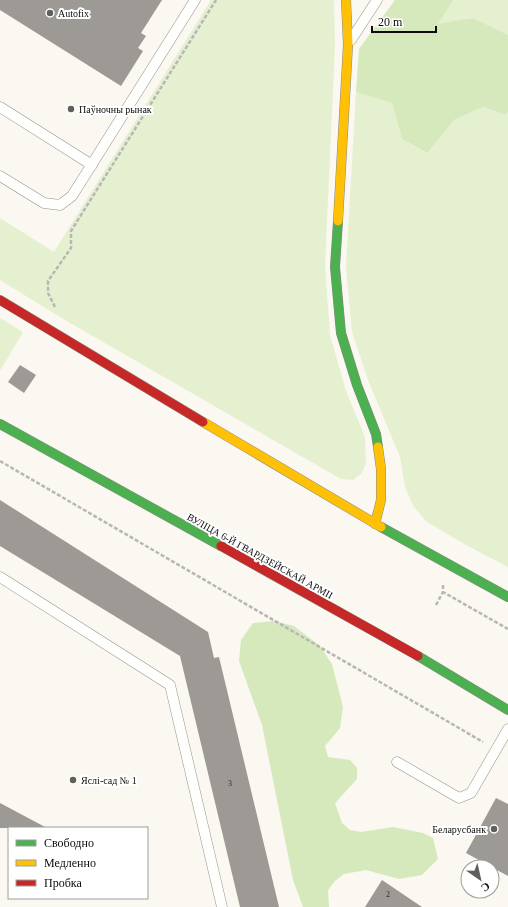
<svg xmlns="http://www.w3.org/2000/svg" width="508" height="907" viewBox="0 0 508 907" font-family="Georgia,serif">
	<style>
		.green { fill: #e4f0cf }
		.forest { fill: #d5e9bc }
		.building { fill: #9d9a96 }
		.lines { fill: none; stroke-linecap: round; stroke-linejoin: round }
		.lane-casing { stroke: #93928f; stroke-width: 11 }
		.fast-casing { stroke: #8a8985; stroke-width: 10 }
		.slow-casing { stroke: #8a8985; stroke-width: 10 }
		.jam-casing { stroke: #8a8985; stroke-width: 10 }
		.path { stroke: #b7b7b5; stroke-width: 2.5; stroke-dasharray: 4 2; stroke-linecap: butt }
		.lane { stroke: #fefefd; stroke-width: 10 }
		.fast { stroke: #4caf50; stroke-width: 9 }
		.slow { stroke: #ffc107; stroke-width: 9 }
		.jam { stroke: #c62828; stroke-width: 9 }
		.poi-dot { fill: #5f5f5c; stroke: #fff; stroke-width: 1.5 }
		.labels { text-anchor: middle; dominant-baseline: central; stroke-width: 4; stroke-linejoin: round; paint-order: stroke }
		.number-label { font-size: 8px; fill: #30302e }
		.poi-label { font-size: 10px; fill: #0c0c0c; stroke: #fff; text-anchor: start }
		.street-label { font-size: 10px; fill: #0c0c0c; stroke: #fff }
	</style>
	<rect width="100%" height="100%" fill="#faf8f0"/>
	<!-- green -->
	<g class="green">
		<polygon points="211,0 334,0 335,46 325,266 330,335 346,391 365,437 366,464 361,474 353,480 341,479 65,320 0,280 0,218 54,252"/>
		<polygon points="453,0 508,0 508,35 473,18 437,25"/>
		<polygon points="356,92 392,103 402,139 426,153 454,120 483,107 506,115 508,112 508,567 466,545 427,522 414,507 405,487 400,457 368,380 352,332 346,267"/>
		<polygon points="0,318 23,332 0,371"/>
	</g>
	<!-- forest -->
	<g class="forest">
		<polygon points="395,0 453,0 438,24 473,18 508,35 508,112 506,115 483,107 454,120 427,153 402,139 392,103 356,92 359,49"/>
		<polygon points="274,621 294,626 320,646 332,664 343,707 340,728 325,746 328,757 350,760 357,768 357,779 335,803 342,823 350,830 361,832 393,827 423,833 433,838 438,859 422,875 399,879 366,870 344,874 335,881 328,890 329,907 303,907 293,880 262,725 239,661 241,640 253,623"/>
	</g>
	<!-- building -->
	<g class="building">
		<polygon points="0,0 162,0 141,33 146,36 138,48 143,51 121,86 0,10"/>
		<polygon points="20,365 36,375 24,393 8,382"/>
		<polygon points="0,500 208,632 214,658 219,657 279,907 240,907 180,656 0,546"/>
		<polygon points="496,798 508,804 508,876 466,853"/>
		<polygon points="0,803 47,828 0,828"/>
		<polygon points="382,880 422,907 365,907"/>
	</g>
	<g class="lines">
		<!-- lane casing -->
		<g class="lane-casing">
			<g id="lane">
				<polyline points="351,40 377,0"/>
				<polyline points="0,107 92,165"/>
				<polyline points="0,176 44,203 60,205 72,196 195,0"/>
				<polyline points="0,577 170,685 222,907"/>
				<polyline points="397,762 459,798 471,793 508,729"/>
			</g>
		</g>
		<!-- fast casing -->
		<g class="fast-casing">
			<g id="fast">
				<polyline points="338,221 335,267 341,333 357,385 376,434 378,447"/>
				<polyline points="0,424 221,546"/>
				<polyline points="381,527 508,597"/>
				<polyline points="418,656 508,710"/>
			</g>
		</g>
		<!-- slow casing -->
		<g class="slow-casing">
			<g id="slow">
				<polyline points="338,221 348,45 346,0"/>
				<polyline points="203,422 381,527"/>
				<polyline points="375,524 381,500 381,469 378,447"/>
			</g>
		</g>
		<!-- jam casing -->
		<g class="jam-casing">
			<g id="jam">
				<polyline points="0,300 203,422"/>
				<polyline points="221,546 418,656"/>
			</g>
		</g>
		<!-- path -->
		<g class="path">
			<polyline points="55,307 48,293 48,281 71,248 71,231 216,0"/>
			<polyline points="0,461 483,742"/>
			<polyline points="443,585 443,592 508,629"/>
			<polyline points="436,605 443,592"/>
		</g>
		<!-- lane -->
		<use href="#lane" class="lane"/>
		<!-- fast -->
		<use href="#fast" class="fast"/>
		<!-- slow -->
		<use href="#slow" class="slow"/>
		<!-- jam -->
		<use href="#jam" class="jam"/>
	</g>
	<!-- markers -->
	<g class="poi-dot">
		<circle cx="50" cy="13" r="4"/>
		<circle cx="71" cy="109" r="4"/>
		<circle cx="73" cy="780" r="4"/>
		<circle cx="494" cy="829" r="4"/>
	</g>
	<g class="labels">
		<!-- number labels -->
		<g class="number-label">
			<text x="230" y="783">3</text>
			<text x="388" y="894">2</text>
		</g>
		<!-- poi labels -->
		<g class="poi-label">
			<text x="58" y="13">Autofix</text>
			<text x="79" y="109">Паўночны рынак</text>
			<text x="81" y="780">Яслі-сад № 1</text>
			<text x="486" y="829" text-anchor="end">Беларусбанк</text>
		</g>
		<!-- street labels -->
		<g class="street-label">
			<text transform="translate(260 556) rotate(29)">ВУЛІЦА 6-Й ГВАРДЗЕЙСКАЙ АРМІІ</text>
		</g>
	</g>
	<!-- legend -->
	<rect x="8" y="827" width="140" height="72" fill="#ffffff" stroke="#9e9e9e"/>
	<rect x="16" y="840" width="20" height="6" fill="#4caf50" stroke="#9e9e9e"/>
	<text x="44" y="847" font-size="12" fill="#0c0c0c">Свободно</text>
	<rect x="16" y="860" width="20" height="6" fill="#ffc107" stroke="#9e9e9e"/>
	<text x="44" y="867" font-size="12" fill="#0c0c0c">Медленно</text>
	<rect x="16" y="880" width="20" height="6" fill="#c62828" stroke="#9e9e9e"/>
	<text x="44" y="887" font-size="12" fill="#0c0c0c">Пробка</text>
	<!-- north arrow -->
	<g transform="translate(480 879) rotate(146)"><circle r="19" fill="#ffffff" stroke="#9e9e9e"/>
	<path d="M0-3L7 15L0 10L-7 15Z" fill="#5f5f5c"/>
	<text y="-6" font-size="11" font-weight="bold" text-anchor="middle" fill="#0c0c0c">С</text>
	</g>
	<!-- scale -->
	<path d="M372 26v6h64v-6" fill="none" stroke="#0c0c0c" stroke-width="2"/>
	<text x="378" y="26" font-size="12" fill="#0c0c0c" stroke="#ffffff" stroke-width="3" paint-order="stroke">20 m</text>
</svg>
